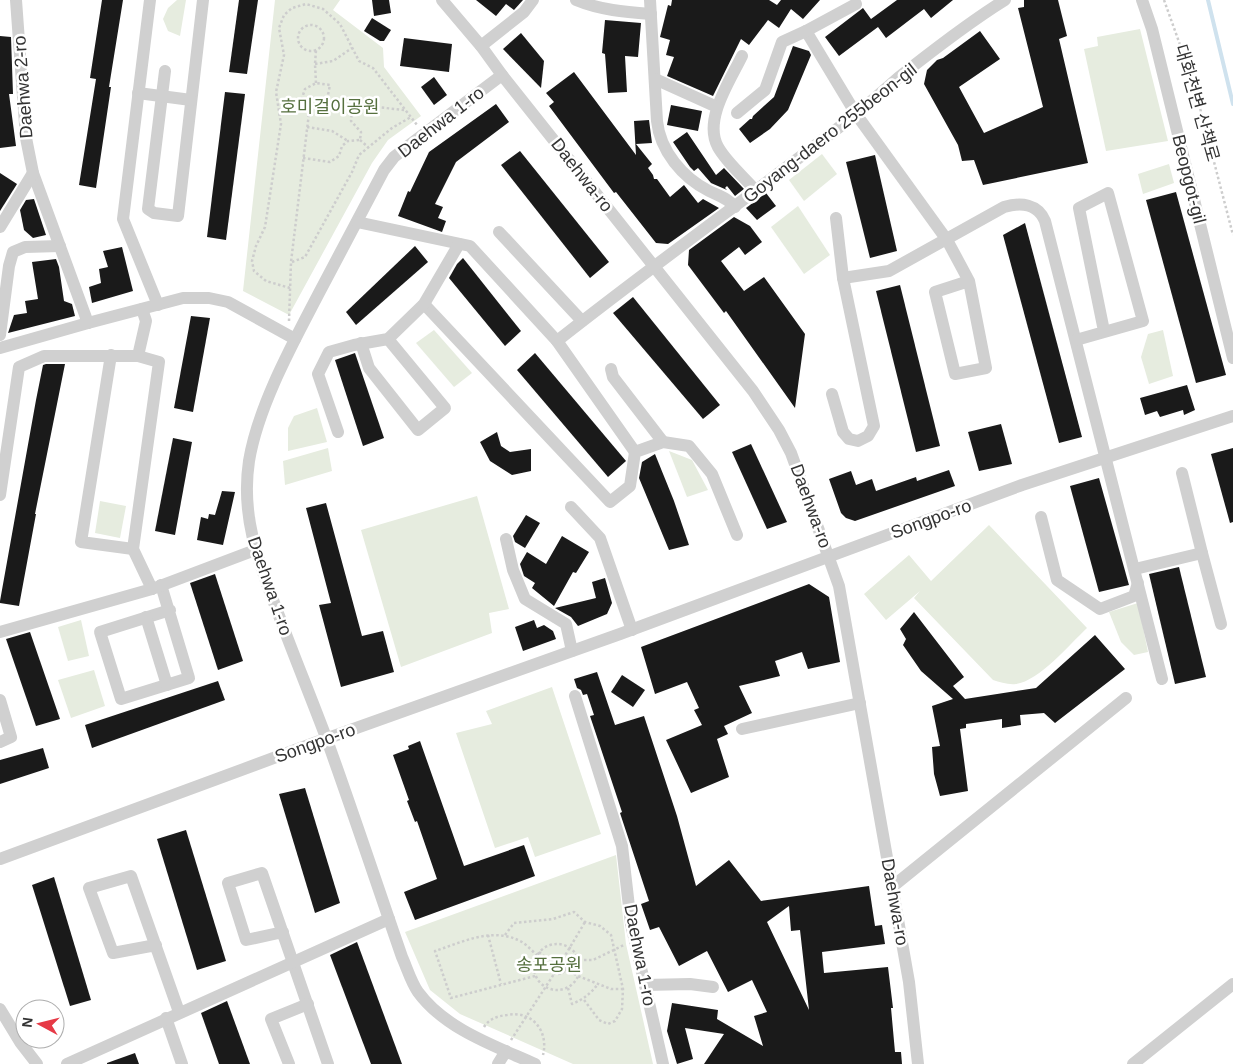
<svg xmlns="http://www.w3.org/2000/svg" width="1233" height="1064" viewBox="0 0 1233 1064" font-family="Helvetica,'Noto Sans KR',sans-serif">
	<style>
		.green { fill: #e6ecdf }
		.lines { fill: none; stroke-linecap: round; stroke-linejoin: round }
		.stream { stroke: #cfe2ee; stroke-width: 4 }
		.building { fill: #1a1a1a; fill-rule: evenodd }
		.path { stroke: #cdcdcd; stroke-width: 2.5; stroke-dasharray: 2.5 2.5; stroke-linecap: butt }
		.minor { stroke: #d0d0d0; stroke-width: 12 }
		.labels { text-anchor: middle; dominant-baseline: central; stroke-width: 5; stroke-linejoin: round; paint-order: stroke }
		.street-label { font-size: 18px; fill: #333; stroke: #fff }
		.park-label { font-size: 18px; fill: #56703f; stroke: #fff }
	</style>
	<rect width="100%" height="100%" fill="#fff"/>
	<!-- green -->
	<g class="green">
		<polygon points="177,0 186,0 180,36 168,31 163,19 168,8"/>
		<polygon points="275,0 340,0 333,10 383,48 384,67 421,116 388,140 372,163 289,315 243,291"/>
		<polygon points="1140,29 1168,141 1106,151 1084,49 1098,46 1097,37"/>
		<polygon points="822,154 837,174 804,201 789,180"/>
		<polygon points="1169,164 1174,183 1143,194 1138,174"/>
		<polygon points="798,206 830,255 804,274 771,227"/>
		<polygon points="434,330 472,373 454,387 416,343"/>
		<polygon points="1163,330 1173,376 1149,384 1141,357 1148,334"/>
		<polygon points="317,408 327,442 288,451 288,428 294,416"/>
		<polygon points="328,448 332,471 285,485 283,461"/>
		<polygon points="669,451 692,460 708,490 687,497"/>
		<polygon points="477,496 509,609 489,613 492,633 401,667 361,530"/>
		<polygon points="100,501 126,506 120,538 95,533"/>
		<path d="M989,525l98,103c-17,16 -48,53 -71,56 -8,1 -16,-2 -23,-4l-79,-82 6,-7 -34,29 -22,-26 45,-39 22,26z"/>
		<polygon points="1138,603 1148,652 1134,655 1121,642 1109,612"/>
		<polygon points="81,620 89,656 68,661 58,627"/>
		<polygon points="94,670 105,706 71,718 58,680"/>
		<polygon points="552,687 601,834 535,857 528,837 495,848 456,733 492,724 486,711"/>
		<polygon points="616,855 626,944 653,1064 573,1064 460,1014 430,990 405,932"/>
	</g>
	<g class="lines">
		<!-- stream -->
		<polyline class="stream" points="1208,0 1233,104"/>
	</g>
	<!-- building -->
	<g class="building">
		<polygon points="102,0 123,0 109,87 111,87 96,188 79,185 96,79 90,78"/>
		<polygon points="239,0 258,0 247,74 229,72"/>
		<polygon points="372,0 389,0 391,13 374,16"/>
		<polygon points="476,0 523,0 514,10 506,4 496,16"/>
		<polygon points="672,0 769,0 777,5 781,0 820,0 803,19 791,9 779,28 768,20 749,45 741,39 713,96 667,76 674,57 666,55 670,40 660,37 668,5 671,6"/>
		<polygon points="897,0 953,0 931,18 924,9 886,38 878,27 839,56 825,37 863,8 871,19"/>
		<polygon points="1024,0 1058,0 1067,36 1059,39 1088,163 983,185 974,160 962,161 958,145 924,84 927,70 937,60 943,58 980,31 1000,59 959,87 984,133 1043,107 1018,8 1024,7"/>
		<polygon points="372,18 391,30 384,41 380,41 364,31"/>
		<polygon points="605,20 641,23 638,57 625,56 627,92 608,93 605,54 602,53"/>
		<polygon points="521,33 544,61 541,88 503,49"/>
		<polygon points="0,36 11,37 13,94 9,94 16,146 0,148"/>
		<polygon points="404,38 452,44 449,72 400,66"/>
		<polygon points="793,46 809,51 811,55 788,110 770,129 750,143 739,129 750,119 752,119 753,116 774,97"/>
		<polygon points="574,72 636,155 634,121 649,120 652,143 636,144 652,164 648,168 653,175 654,179 657,179 670,197 684,185 698,203 703,199 719,208 668,244 656,243 616,192 614,193 549,106 554,102 546,93"/>
		<polygon points="434,77 447,95 434,105 421,87"/>
		<polygon points="225,92 245,94 226,240 207,237"/>
		<polygon points="496,104 509,122 456,162 435,204 443,207 438,218 446,221 442,232 398,216 408,191 410,192 429,152"/>
		<polygon points="671,105 702,111 698,131 667,125"/>
		<polygon points="687,132 716,175 724,168 744,189 735,196 727,186 725,188 727,190 711,183 698,168 694,171 690,167 673,142"/>
		<polygon points="520,151 609,262 590,278 501,165"/>
		<polygon points="875,155 897,251 870,258 846,162"/>
		<polygon points="0,173 17,184 0,211"/>
		<polygon points="1176,192 1226,375 1196,383 1146,200"/>
		<polygon points="766,193 776,206 757,220 746,208"/>
		<polygon points="34,199 46,235 33,238 24,230 20,210 26,200"/>
		<polygon points="734,217 750,226 762,242 745,255 739,247 721,261 744,291 764,277 805,334 795,408 726,311 724,313 688,265 689,250"/>
		<polygon points="1025,223 1082,437 1059,443 1003,235"/>
		<polygon points="415,246 428,262 356,325 346,312"/>
		<polygon points="122,247 133,291 92,303 89,287 101,283 99,269 108,267 103,251"/>
		<polygon points="463,258 521,331 505,346 449,278 457,264"/>
		<polygon points="56,259 59,267 64,301 72,304 75,316 8,333 14,315 27,313 25,301 38,299 32,262"/>
		<polygon points="900,285 940,446 916,452 876,291"/>
		<polygon points="633,297 720,405 703,419 613,313"/>
		<polygon points="191,316 210,318 193,412 174,408"/>
		<polygon points="355,353 384,438 363,446 335,360"/>
		<polygon points="535,353 626,461 608,477 517,370"/>
		<polygon points="46,364 65,364 35,514 36,514 19,606 0,603 0,601 36,400 43,365"/>
		<polygon points="1187,385 1195,410 1184,415 1183,410 1160,417 1157,411 1145,415 1140,398"/>
		<polygon points="1001,424 1012,464 979,471 968,432"/>
		<polygon points="497,432 501,446 510,452 531,449 531,471 512,475 490,461 480,442"/>
		<polygon points="173,438 192,442 175,535 155,531"/>
		<polygon points="751,444 787,522 767,529 732,452"/>
		<polygon points="1233,448 1233,522 1230,523 1211,454"/>
		<polygon points="655,454 674,501 689,545 669,550 639,478 642,462"/>
		<polygon points="949,470 955,486 855,521 846,518 841,513 829,479 851,471 856,485 872,479 876,491 916,477 917,481"/>
		<polygon points="1099,478 1129,585 1099,592 1070,486"/>
		<polygon points="222,491 235,492 223,545 197,540 201,517 208,519 209,514 215,515"/>
		<polygon points="326,503 362,636 383,631 394,672 341,687 319,605 331,603 306,508"/>
		<polygon points="526,515 540,523 525,548 515,542 513,536"/>
		<polygon points="562,536 589,552 576,573 573,572 554,606 532,588 535,583 524,576 520,564 527,552 546,564"/>
		<polygon points="1179,567 1206,677 1175,684 1149,574"/>
		<polygon points="215,574 243,661 218,670 190,583"/>
		<polygon points="605,578 612,603 607,614 578,626 571,617 555,608 596,598 592,582"/>
		<polygon points="809,584 829,597 840,662 808,669 802,652 775,661 780,676 739,686 752,713 724,726 728,734 717,739 729,777 691,793 666,740 702,725 694,710 699,708 687,682 655,694 641,647"/>
		<polygon points="914,612 964,677 953,686 965,699 1036,688 1095,635 1125,669 1055,723 1044,713 1020,715 1021,725 1002,728 1002,719 966,724 966,728 960,729 968,791 940,796 934,774 932,747 940,746 932,706 953,699 921,671 903,645 906,639 900,629"/>
		<polygon points="534,620 537,628 544,625 553,631 556,639 523,651 515,627"/>
		<polygon points="30,632 60,719 36,726 6,639"/>
		<path d="M597,672l18,53 29,-9 33,100 19,70 33,-26 32,41 108,-15 6,40 7,-1 3,19 -63,8 2,21 64,-6 5,41h-2l4,44h6l1,12h-198l20,-30 -39,-6 8,31 -16,5 -10,-33 5,-28 46,7 -1,9 46,27 -9,-30 13,-4 -15,-32 -24,12 -21,-41 -28,15 -20,-39 -9,3 -9,-26 8,-3 -29,-88 2,-1 -32,-96 4,-1 -7,-21 -4,1 -2,-5 -4,-2 -3,-9zM789,906l2,25 9,-1 9,80 -42,-88z"/>
		<polygon points="622,675 645,690 633,707 611,692"/>
		<polygon points="218,681 225,700 92,748 85,725"/>
		<polygon points="420,741 464,866 524,845 535,876 415,920 404,892 437,879 417,821 415,822 407,801 409,800 393,755 409,749 408,746"/>
		<polygon points="43,748 49,768 0,784 0,760"/>
		<polygon points="305,788 340,903 315,913 279,794"/>
		<polygon points="186,830 226,961 197,970 157,839"/>
		<polygon points="54,877 91,1000 70,1006 32,885"/>
		<polygon points="357,942 402,1064 371,1064 330,955"/>
		<polygon points="227,1001 250,1064 219,1064 201,1013"/>
		<polygon points="135,1053 139,1064 107,1064 107,1063"/>
	</g>
	<g class="lines">
		<!-- path -->
		<g class="path">
			<polyline points="1164,0 1193,81 1233,235"/>
			<circle cx="311" cy="38" r="13"/>
			<polyline points="315,64 333,61 352,48"/>
			<polyline points="316,83 315,64 316,50"/>
			<polyline points="327,102 405,110"/>
			<polyline points="307,127 332,131 348,141"/>
			<polyline points="360,140 368,147"/>
			<polyline points="303,158 330,162 339,156 342,146 348,141 360,140 361,132 351,121 352,113 348,105"/>
			<polyline points="292,262 305,257 352,172 359,155 392,128 411,117"/>
			<polyline points="290,288 266,281 254,271 252,261 256,246 265,227 281,124 276,92 284,55 279,28 284,15 292,8 306,4 323,9 340,24 359,61 373,68 417,125"/>
			<polyline points="289,321 291,262 309,113 301,101 305,89 316,83 330,85 324,115 309,113"/>
			<polyline points="488,935 501,984"/>
			<polyline points="505,935 514,923 553,919 574,912 585,922 600,926 611,935 623,989 622,1009 615,1021 608,1024 599,1020 584,1000"/>
			<circle cx="557" cy="967" r="23"/>
			<polyline points="539,952 551,962"/>
			<circle cx="558" cy="966" r="8"/>
			<polyline points="563,959 585,922"/>
			<polyline points="579,960 593,960 624,945"/>
			<polyline points="565,969 578,976 611,989 623,989"/>
			<path d="M535,976l-84,22 -16,-47c28,-9 58,-25 87,-9 5,3 10,9 15,13"/>
			<path d="M568,988l4,16c12,-5 18,-10 26,-20"/>
			<path d="M484,1027c5,-8 13,-11 23,-12 25,-5 42,16 36,40"/>
			<polyline points="511,1040 554,974"/>
		</g>
		<!-- minor -->
		<g class="minor">
			<polyline points="16,0 26,138 33,173 88,323"/>
			<polyline points="150,0 123,219 158,305"/>
			<polyline points="442,0 481,46 502,75 753,391 779,430 791,453 839,586 909,982 918,1064"/>
			<path d="M576,0c24,10 49,12 75,14"/>
			<path d="M650,0l7,121c3,30 26,57 52,70 10,5 19,7 26,16"/>
			<polyline points="1142,0 1152,29 1233,358"/>
			<polyline points="806,31 856,114 947,240 969,281 986,368 955,374 935,292 969,281"/>
			<polyline points="481,46 524,12 533,0"/>
			<path d="M742,56c-12,25 -39,64 -24,91 9,16 26,30 38,44"/>
			<polyline points="165,71 148,209 154,213 178,216 203,0"/>
			<path d="M502,75l-94,71 -14,11 -10,13c-22,41 -43,82 -65,123 -26,50 -61,113 -70,168 -9,59 12,107 32,160 15,40 31,79 46,119 26,72 50,145 75,217 5,11 9,25 16,35 27,37 77,54 117,72"/>
			<polyline points="655,79 717,107"/>
			<polyline points="138,93 191,100"/>
			<polyline points="737,113 765,90 782,42 806,31 856,4"/>
			<polyline points="357,222 470,246 557,341 635,452"/>
			<polyline points="0,227 33,173"/>
			<polyline points="499,232 582,321"/>
			<path d="M843,278l46,-7 115,-64c17,-5 34,-3 41,14l117,458"/>
			<polyline points="424,304 610,502 630,486 635,452 663,442 689,446 712,474 737,535"/>
			<polyline points="0,335 9,266 13,252 25,247 60,246"/>
			<polyline points="1076,340 1143,321 1108,193 1079,208 1104,331"/>
			<path d="M557,341c95,-75 193,-145 289,-219 18,-14 35,-29 52,-44 34,-27 70,-55 107,-78"/>
			<polyline points="361,343 369,368 418,430 445,408 388,339"/>
			<polyline points="0,348 88,323 183,298 209,298 228,302 295,339"/>
			<polyline points="111,355 81,542 133,549"/>
			<polyline points="138,356 146,321 142,309"/>
			<polyline points="611,369 613,377 663,442"/>
			<polyline points="832,394 843,432 849,439 858,441 868,436 874,426 843,278 836,218"/>
			<polyline points="338,432 318,374 329,352 354,345 388,339 424,304 459,244"/>
			<polyline points="0,495 19,367 44,356 138,356 159,362 133,549 152,589"/>
			<polyline points="571,507 600,538 632,630"/>
			<polyline points="1041,517 1057,580 1100,609 1134,596 1138,583"/>
			<polyline points="506,539 513,570 525,599 566,624 572,651"/>
			<polyline points="1202,553 1221,624"/>
			<polyline points="1135,569 1202,553 1182,473"/>
			<polyline points="161,585 189,678 121,699 100,632 170,610"/>
			<polyline points="146,617 167,685"/>
			<polyline points="0,632 152,589 255,550"/>
			<polyline points="575,696 622,846 631,924 663,1064"/>
			<polyline points="0,700 11,737 0,742"/>
			<polyline points="742,729 860,703"/>
			<polyline points="0,859 317,742 620,634 1022,485 1233,416"/>
			<polyline points="892,887 1126,698"/>
			<polyline points="283,932 246,940 228,883 262,873 328,1064"/>
			<polyline points="156,945 113,953 89,888 131,876 179,1012"/>
			<polyline points="645,985 690,984 713,987"/>
			<polyline points="0,1009 20,1042 37,1064"/>
			<polyline points="166,1018 182,1064"/>
			<polyline points="67,1064 389,919"/>
			<polyline points="289,1064 271,1019 308,1004"/>
			<polyline points="498,1064 506,1051"/>
			<polyline points="1133,1064 1233,984"/>
		</g>
	</g>
	<g class="labels">
		<!-- street labels -->
		<g class="street-label">
			<text transform="translate(23 87) rotate(-94)">Daehwa 2-ro</text>
			<text transform="translate(1197 103) rotate(74)">대화천변 산책로</text>
			<text transform="translate(441 122) rotate(-38)">Daehwa 1-ro</text>
			<text transform="translate(830 133) rotate(-38)">Goyang-daero 255beon-gil</text>
			<text transform="translate(582 175) rotate(52)">Daehwa-ro</text>
			<text transform="translate(1189 179) rotate(76)">Beopgot-gil</text>
			<text transform="translate(811 506) rotate(70)">Daehwa-ro</text>
			<text transform="translate(931 519) rotate(-20)">Songpo-ro</text>
			<text transform="translate(270 586) rotate(71)">Daehwa 1-ro</text>
			<text transform="translate(315 743) rotate(-20)">Songpo-ro</text>
			<text transform="translate(895 902) rotate(80)">Daehwa-ro</text>
			<text transform="translate(640 955) rotate(79)">Daehwa 1-ro</text>
		</g>
		<!-- park labels -->
		<g class="park-label">
			<text x="330" y="107">호미걸이공원</text>
			<text x="549" y="965">송포공원</text>
		</g>
	</g>
	<!-- north arrow -->
	<g transform="translate(40 1024) rotate(277)"><circle r="24" fill="#ffffff" stroke="#adadad"/>
	<path d="M0-4L9 19L0 12L-9 19Z" fill="#e63946"/>
	<text y="-8" font-size="14" font-weight="bold" text-anchor="middle" fill="#333333">N</text>
	</g>
</svg>
